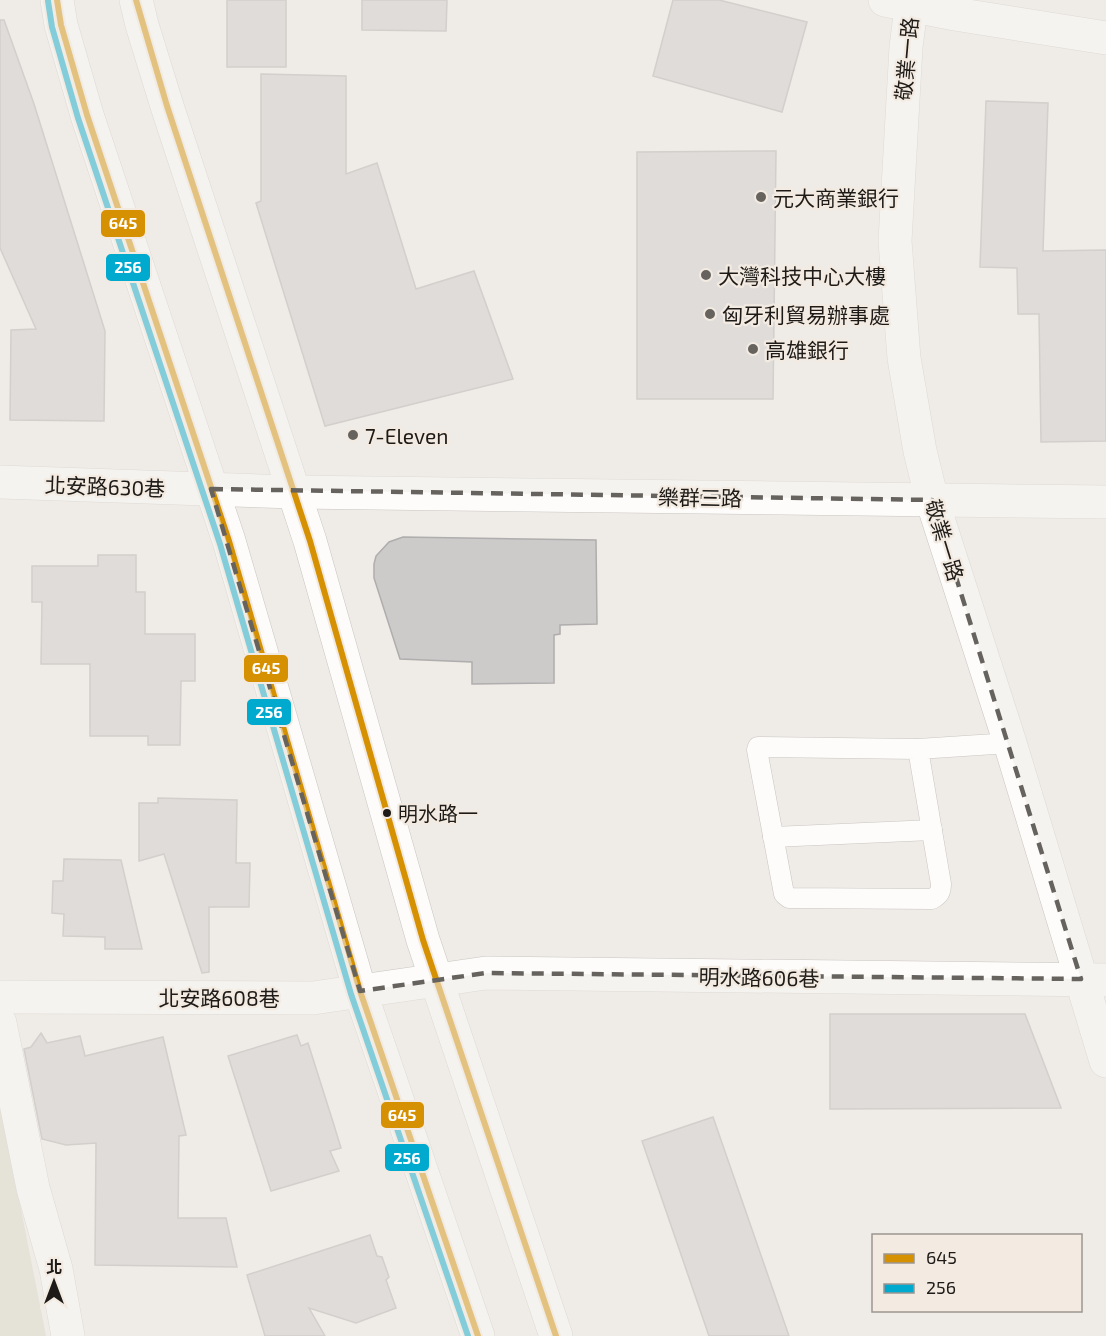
<svg xmlns="http://www.w3.org/2000/svg" width="1106" height="1336" viewBox="0 0 1106 1336" font-family="'Exo 2','Noto Sans TC',sans-serif">
	<style>
		.green { fill: #d9dac8 }
		.building { fill: #cccbca; stroke: #afadad; stroke-width: 1.5 }
		.lines { fill: none; stroke-linecap: round; stroke-linejoin: round }
		.service-casing { stroke: #c9c6c2; stroke-width: 21 }
		.minor-casing { stroke: #c9c6c2; stroke-width: 34 }
		.tertiary-casing { stroke: #c9c6c2; stroke-width: 34 }
		.service { stroke: #fdfcfb; stroke-width: 20 }
		.minor { stroke: #fdfcfb; stroke-width: 33 }
		.tertiary { stroke: #fdfcfb; stroke-width: 33 }
		.bus-1-casing { stroke: #f3ebe2; stroke-width: 10 }
		.bus-2-casing { stroke: #f3ebe2; stroke-width: 10 }
		.bus-1 { stroke: #d69103; stroke-width: 6 }
		.bus-2 { stroke: #00a9ce; stroke-width: 6 }
		.marked { fill: none; stroke: #66635f; stroke-width: 4.5; stroke-dasharray: 12 8; stroke-linejoin: round }
		.poi-dot { fill: #66635f; stroke: #f3ebe2; stroke-width: 2 }
		.bus-dot { fill: #1d1a17; stroke: #f3ebe2; stroke-width: 2 }
		.labels { text-anchor: middle; dominant-baseline: central; stroke-width: 4.5; stroke-linejoin: round; paint-order: stroke }
		.bus-label { font-size: 20px; fill: #1d1a17; stroke: #f3ebe2; text-anchor: start }
		.street-label { font-size: 21px; fill: #1d1a17; stroke: #f3ebe2 }
		.poi-label { font-size: 21px; fill: #1d1a17; stroke: #f3ebe2; text-anchor: start }
		.line-badge { stroke: #f3ebe2; stroke-width: 2 }
		.badge-label { font-size: 16px; text-anchor: middle; font-weight: bold; fill: #fff }
	</style>
	<rect width="100%" height="100%" fill="#efebe6"/>
	<!-- green -->
	<polygon class="green" points="0,1103 46,1336 0,1336"/>
	<!-- building -->
	<g class="building">
		<rect x="227" y="0" width="59" height="67"/>
		<polygon points="362,0 447,0 446,31 362,30"/>
		<polygon points="673,0 719,0 807,22 782,112 653,76"/>
		<polygon points="0,20 4,20 34,104 105,331 104,421 10,420 11,330 36,329 0,248"/>
		<polygon points="261,74 346,76 346,174 377,163 416,289 474,271 513,379 325,426 256,203 261,201"/>
		<polygon points="986,101 1048,103 1043,251 1106,250 1106,441 1041,442 1039,314 1018,314 1017,268 980,267"/>
		<polygon points="776,151 773,399 637,399 637,152"/>
		<polygon points="403,537 596,540 597,624 560,625 560,634 554,635 554,683 472,684 472,662 400,659 374,578 374,564 376,556 389,542"/>
		<polygon points="98,555 136,555 136,592 145,592 145,634 195,634 195,681 181,681 180,745 148,745 148,736 90,736 90,664 41,664 42,602 32,602 32,566 98,566"/>
		<polygon points="158,798 237,800 236,863 250,863 249,907 209,907 209,972 202,973 164,854 139,861 139,803 158,803"/>
		<polygon points="64,859 121,860 142,949 105,949 105,937 63,936 64,914 52,913 53,881 63,881"/>
		<polygon points="830,1014 1025,1014 1061,1108 830,1109"/>
		<polygon points="41,1033 47,1043 80,1036 85,1056 163,1037 186,1135 179,1136 178,1218 226,1218 237,1267 95,1265 96,1143 66,1145 42,1139 24,1049 31,1047"/>
		<polygon points="297,1035 301,1046 308,1043 333,1122 341,1148 330,1151 339,1171 271,1191 228,1056"/>
		<polygon points="713,1117 789,1336 709,1336 642,1141"/>
		<polygon points="370,1235 377,1256 382,1257 389,1277 386,1280 396,1308 356,1323 309,1308 325,1336 265,1336 247,1275"/>
	</g>
	<g class="lines">
		<!-- service casing -->
		<g class="service-casing">
			<g id="service">
				<path d="M918,749l23,135c0,8 -2,11 -9,15l-143,-1 -5,-4 -27,-144 1,-3 160,2 92,-6"/>
				<polyline points="773,837 932,830"/>
			</g>
		</g>
		<!-- minor casing -->
		<g class="minor-casing">
			<g id="minor">
				<polyline points="885,0 955,14 1106,38"/>
				<polyline points="912,0 906,47 895,241 904,358 920,451 932,500 1010,743 1106,1061"/>
				<polyline points="0,482 294,492 1106,502"/>
				<polyline points="0,997 313,998 486,973 1106,980"/>
				<polyline points="0,1023 33,1188 56,1269 68,1336"/>
			</g>
		</g>
		<!-- tertiary casing -->
		<g class="tertiary-casing">
			<g id="tertiary">
				<polyline points="57,0 61,25 87,115 229,541 360,991 478,1336"/>
				<polyline points="136,0 142,25 167,106 310,541 423,940 556,1336"/>
			</g>
		</g>
		<!-- service -->
		<use href="#service" class="service"/>
		<!-- minor -->
		<use href="#minor" class="minor"/>
		<!-- tertiary -->
		<use href="#tertiary" class="tertiary"/>
		<!-- bus-1 casing -->
		<g class="bus-1-casing">
			<g id="bus-1">
				<polyline points="57,0 61,25 87,115 229,541 360,991 478,1336"/>
				<polyline points="136,0 167,106 310,541 423,940 556,1336"/>
			</g>
		</g>
		<!-- bus-2 casing -->
		<g class="bus-2-casing">
			<polyline id="bus-2" points="48,1 52,27 78,118 220,544 351,994 468,1336"/>
		</g>
		<!-- bus-1 -->
		<use href="#bus-1" class="bus-1"/>
		<!-- bus-2 -->
		<use href="#bus-2" class="bus-2"/>
	</g>
	<!-- marked area -->
	<path d="M0 0H1106V1336H0ZM211,489l721,11 149,479 -595,-6 -126,18z" fill="#efebe6" fill-opacity=".55" fill-rule="evenodd"/>
	<path class="marked" d="M211,489l721,11 149,479 -595,-6 -126,18z"/>
	<!-- markers -->
	<g class="poi-dot">
		<circle cx="761" cy="197" r="6"/>
		<circle cx="706" cy="275" r="6"/>
		<circle cx="710" cy="314" r="6"/>
		<circle cx="753" cy="349" r="6"/>
		<circle cx="353" cy="435" r="6"/>
	</g>
	<circle class="bus-dot" cx="387" cy="813" r="5"/>
	<g class="labels">
		<!-- bus labels -->
		<g class="bus-label">
			<text x="398" y="813">明水路一</text>
		</g>
		<!-- street labels -->
		<g class="street-label">
			<text transform="translate(906 59) rotate(-85)">敬業一路</text>
			<text transform="translate(105 486) rotate(2)">北安路630巷</text>
			<text transform="translate(700 497) rotate(1)">樂群三路</text>
			<text transform="translate(945 540) rotate(73)">敬業一路</text>
			<text transform="translate(759 977) rotate(1)">明水路606巷</text>
			<text x="219" y="997">北安路608巷</text>
		</g>
		<!-- poi labels -->
		<g class="poi-label">
			<text x="773" y="197">元大商業銀行</text>
			<text x="718" y="275">大灣科技中心大樓</text>
			<text x="722" y="314">匈牙利貿易辦事處</text>
			<text x="765" y="349">高雄銀行</text>
			<text x="365" y="435">7-Eleven</text>
		</g>
	</g>
	<g class="line-badge">
		<rect x="100" y="209" width="46" height="29" rx="6" fill="#d69103"/>
		<rect x="105" y="253" width="46" height="29" rx="6" fill="#00a9ce"/>
		<rect x="243" y="654" width="46" height="29" rx="6" fill="#d69103"/>
		<rect x="246" y="698" width="46" height="28" rx="6" fill="#00a9ce"/>
		<rect x="380" y="1101" width="45" height="28" rx="6" fill="#d69103"/>
		<rect x="384" y="1143" width="46" height="29" rx="6" fill="#00a9ce"/>
	</g>
	<g class="badge-label">
		<text x="123" y="229">645</text>
		<text x="128" y="273">256</text>
		<text x="266" y="674">645</text>
		<text x="269" y="718">256</text>
		<text x="402" y="1121">645</text>
		<text x="407" y="1164">256</text>
	</g>
	<!-- legend -->
	<rect x="872" y="1234" width="210" height="78" fill="#f3ebe2" stroke="#9d9791" stroke-width="1.5"/>
	<rect x="884" y="1254" width="30" height="9" fill="#d69103" stroke="#9d9791" stroke-width="1.5"/>
	<text x="926" y="1264" font-size="18" fill="#1d1a17">645</text>
	<rect x="884" y="1284" width="30" height="9" fill="#00a9ce" stroke="#9d9791" stroke-width="1.5"/>
	<text x="926" y="1294" font-size="18" fill="#1d1a17">256</text>
	<!-- north arrow -->
	<g transform="translate(54 1282)" stroke="#f3ebe2" stroke-width="4.5" paint-order="stroke">
	<path d="M0-4.5L10 22L0 15L-10 22Z" fill="#1d1a17"/>
	<text y="-9" font-size="16" font-weight="bold" text-anchor="middle" fill="#1d1a17">北</text>
	</g>
</svg>
